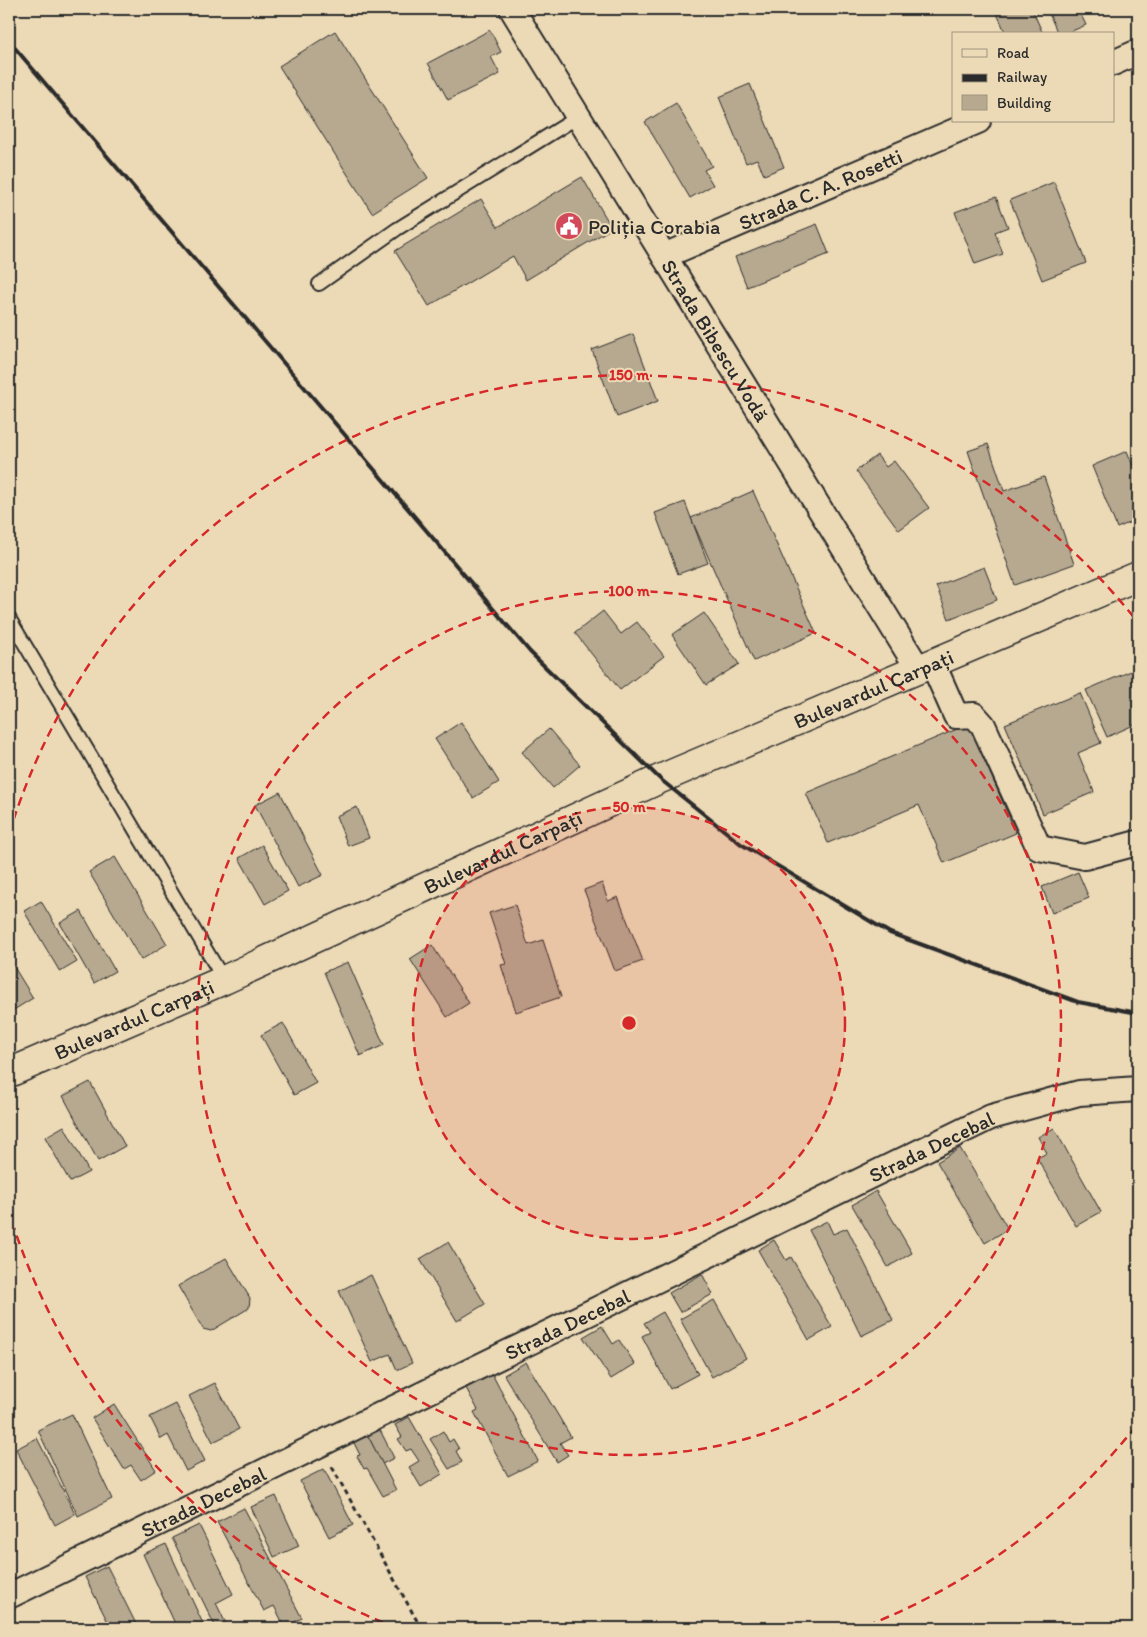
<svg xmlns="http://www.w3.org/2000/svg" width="1147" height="1637" viewBox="0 0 1147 1637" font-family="Itim,sans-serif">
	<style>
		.building { fill: #b6a990; stroke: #2b2b2b }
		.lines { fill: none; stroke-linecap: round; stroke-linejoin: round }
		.lane-casing { stroke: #2b2b2b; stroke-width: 16 }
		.street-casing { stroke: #2b2b2b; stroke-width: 28 }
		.primary-casing { stroke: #2b2b2b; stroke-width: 31 }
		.path { stroke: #2b2b2b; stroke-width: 3; stroke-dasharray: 5 4; stroke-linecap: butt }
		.lane { stroke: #ecdab7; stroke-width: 12 }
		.street { stroke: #ecdab7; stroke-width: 24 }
		.primary { stroke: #ecdab7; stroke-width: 28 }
		.rail { stroke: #2b2b2b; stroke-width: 4 }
		.ring { fill: none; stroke: #d62828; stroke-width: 2.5; stroke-dasharray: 9 6 }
		.labels { text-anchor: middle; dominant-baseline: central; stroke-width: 4; stroke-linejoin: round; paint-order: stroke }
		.street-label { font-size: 21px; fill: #2b2b2b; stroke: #ecdab7 }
		.poi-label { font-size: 21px; fill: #2b2b2b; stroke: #ecdab7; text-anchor: start }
		.centre { fill: #d62828; stroke: #ecdab7; stroke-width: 2.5 }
		.ring-label { font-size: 15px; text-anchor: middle; font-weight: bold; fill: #d62828; stroke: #ecdab7; stroke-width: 4; stroke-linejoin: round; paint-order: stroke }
	</style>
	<rect width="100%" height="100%" fill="#ecdab7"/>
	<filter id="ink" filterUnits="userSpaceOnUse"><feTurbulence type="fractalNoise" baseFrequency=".02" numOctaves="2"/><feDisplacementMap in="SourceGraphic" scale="10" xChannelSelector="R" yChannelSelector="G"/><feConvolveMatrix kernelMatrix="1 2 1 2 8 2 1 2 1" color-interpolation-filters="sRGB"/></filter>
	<g filter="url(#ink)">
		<!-- building -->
		<g class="building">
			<polygon points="995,9 1032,9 1043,34 1006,34"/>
			<polygon points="1047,9 1078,9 1086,25 1065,34 1058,34"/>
			<polygon points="490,30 501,52 491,57 500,74 448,100 428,63"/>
			<polygon points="335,31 428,178 372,213 279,66"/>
			<polygon points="750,84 784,167 764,175 757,159 746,163 719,97"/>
			<polygon points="676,103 712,166 704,170 713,185 690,198 645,122"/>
			<polygon points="582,177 612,228 526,280 513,256 429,306 395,251 481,199 498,227"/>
			<polygon points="1054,182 1086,263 1042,280 1010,200"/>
			<polygon points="996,197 1008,227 995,232 1003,254 975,264 955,212"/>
			<polygon points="817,224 829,254 747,287 735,257"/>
			<polygon points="633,334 658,401 617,417 592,350"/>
			<polygon points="988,444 1004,491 1044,477 1074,564 1015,585 968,451"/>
			<polygon points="1127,451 1138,478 1138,519 1117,528 1092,466"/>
			<polygon points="877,455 886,467 894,461 929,508 899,530 856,471"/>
			<polygon points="753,491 816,633 754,661 691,518"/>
			<polygon points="685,502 708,563 678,574 655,513"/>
			<polygon points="984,567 997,600 949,619 936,586"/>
			<polygon points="603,611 621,634 637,622 664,656 620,690 575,633"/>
			<polygon points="704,613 739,664 706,685 672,635"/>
			<polygon points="1138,668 1138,723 1107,737 1086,690"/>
			<polygon points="1080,693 1101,743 1078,753 1094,792 1043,814 1005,724"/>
			<polygon points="461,722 499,782 473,798 435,739"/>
			<polygon points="969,724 1016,833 944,863 919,805 828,843 806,793"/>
			<polygon points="549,729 580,765 553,788 522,752"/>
			<polygon points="280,792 323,875 298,887 255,805"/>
			<polygon points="357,807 369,838 348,846 336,816"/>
			<polygon points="262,845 288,891 265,904 239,858"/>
			<polygon points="115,857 167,944 141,960 89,872"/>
			<polygon points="1078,872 1089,898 1052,913 1042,887"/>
			<polygon points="602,883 608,901 618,897 643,961 615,971 584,890"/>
			<polygon points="41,901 77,962 60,972 24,911"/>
			<polygon points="515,905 528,945 543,940 561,997 516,1012 501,965 506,964 489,913"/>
			<polygon points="81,911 115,971 94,983 60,923"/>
			<polygon points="432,945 469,1003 447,1017 410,959"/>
			<polygon points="9,959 33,998 12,1011 9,1007"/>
			<polygon points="348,962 384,1045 360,1056 324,972"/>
			<polygon points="283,1023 316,1083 294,1095 261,1035"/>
			<polygon points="90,1082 125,1146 98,1161 63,1096"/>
			<polygon points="64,1126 89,1172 70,1182 45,1137"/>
			<polygon points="1054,1128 1101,1212 1076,1226 1037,1158 1047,1153 1038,1137"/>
			<polygon points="960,1148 1008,1229 985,1243 937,1162"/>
			<polygon points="876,1191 912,1253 888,1267 852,1205"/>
			<polygon points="827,1221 833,1234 847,1228 893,1320 861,1336 809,1230"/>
			<polygon points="774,1240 786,1260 791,1257 832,1327 809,1340 758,1250"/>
			<polygon points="448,1242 485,1304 457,1321 420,1259"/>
			<polygon points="226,1258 250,1298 249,1308 211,1331 203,1329 178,1286"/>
			<polygon points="702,1274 713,1294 680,1312 669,1293"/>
			<polygon points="371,1275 412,1363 397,1370 390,1354 372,1362 339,1291"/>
			<polygon points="714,1300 746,1358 712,1377 680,1319"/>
			<polygon points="663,1312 698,1374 670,1389 642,1336 650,1332 644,1323"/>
			<polygon points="602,1326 613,1344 619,1340 635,1364 611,1379 583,1337"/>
			<polygon points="526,1362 571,1437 560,1443 568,1455 557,1462 504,1375"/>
			<polygon points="492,1374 538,1461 508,1476 474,1412 478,1410 466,1388"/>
			<polygon points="215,1383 239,1429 213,1442 189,1396"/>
			<polygon points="114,1404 156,1470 141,1480 131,1465 124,1469 92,1418"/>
			<polygon points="176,1404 205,1461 186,1471 168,1435 161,1439 150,1417"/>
			<polygon points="72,1414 112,1499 78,1516 38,1430"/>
			<polygon points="409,1417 442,1474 421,1487 409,1467 419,1461 411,1449 406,1451 398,1439 402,1437 395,1425"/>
			<polygon points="379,1428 394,1458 382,1464 367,1434"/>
			<polygon points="443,1431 449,1442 453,1439 459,1449 456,1451 462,1462 449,1469 430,1439"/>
			<polygon points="367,1434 396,1490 383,1496 367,1468 364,1469 357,1456 360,1455 353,1441"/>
			<polygon points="37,1438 75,1514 55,1525 16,1449"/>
			<polygon points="324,1469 353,1525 329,1537 300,1481"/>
			<polygon points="276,1496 299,1546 274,1557 251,1507"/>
			<polygon points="244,1508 302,1618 285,1627 274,1606 264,1611 217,1522"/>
			<polygon points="199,1525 233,1594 216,1603 228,1628 216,1628 172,1538"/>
			<polygon points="166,1544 205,1628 177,1628 143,1554"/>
			<polygon points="107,1566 138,1628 111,1628 85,1577"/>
			<polygon points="16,1621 20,1628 9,1628 9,1625"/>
		</g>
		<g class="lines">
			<!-- lane casing -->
			<g class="lane-casing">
				<g id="lane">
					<polyline points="319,284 397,229 578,117"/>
					<polyline points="9,618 224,980"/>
				</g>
			</g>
			<!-- street casing -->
			<g class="street-casing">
				<g id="street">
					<path id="s1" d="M512,9l407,661"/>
					<polyline points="1113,63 1138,52"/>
					<path id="s2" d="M664,256l314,-135"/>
					<polyline points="933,664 956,716 974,715 983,725 1039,848 1085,857 1137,843"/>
					<path id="s3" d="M9,1596l982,-479 88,-24 59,-4"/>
				</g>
			</g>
			<!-- primary casing -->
			<g class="primary-casing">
				<g id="primary">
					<path id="s4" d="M9,1073l215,-93 436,-201 478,-203"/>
				</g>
			</g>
			<!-- path -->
			<polyline class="path" points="332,1467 421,1628"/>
			<!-- lane -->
			<use href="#lane" class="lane"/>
			<!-- street -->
			<use href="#street" class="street"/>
			<!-- primary -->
			<use href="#primary" class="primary"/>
			<!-- rail -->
			<polyline class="rail" points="9,41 530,652 660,779 741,844 890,933 1078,1002 1138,1013"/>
		</g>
	</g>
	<!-- distance rings -->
	<circle cx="629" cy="1023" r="216" fill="#d62828" fill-opacity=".12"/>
	<g class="ring">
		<circle cx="629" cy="1023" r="216"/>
		<circle cx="629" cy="1023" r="432"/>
		<path d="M1136 1426A648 648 0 0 1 861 1628M397 1628A648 648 0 0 1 9 1212M9 834A648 648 0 0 1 1136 620"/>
	</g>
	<!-- icons -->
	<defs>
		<g id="civic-disc" transform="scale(1.4375)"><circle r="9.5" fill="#d1495b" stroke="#ecdab7"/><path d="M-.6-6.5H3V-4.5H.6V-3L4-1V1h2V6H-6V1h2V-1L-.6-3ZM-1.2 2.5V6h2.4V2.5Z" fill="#fff"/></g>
	</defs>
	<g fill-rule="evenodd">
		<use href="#civic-disc" x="569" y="226"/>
	</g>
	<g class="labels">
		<!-- street labels -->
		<g class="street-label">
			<text stroke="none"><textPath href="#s2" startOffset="170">Strada C. A. Rosetti</textPath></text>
			<text stroke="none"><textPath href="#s1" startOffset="389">Strada Bibescu Vodă</textPath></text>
			<text stroke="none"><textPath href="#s4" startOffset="946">Bulevardul Carpați</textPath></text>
			<text stroke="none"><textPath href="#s4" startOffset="541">Bulevardul Carpați</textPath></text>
			<text stroke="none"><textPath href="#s4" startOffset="136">Bulevardul Carpați</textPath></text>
			<text stroke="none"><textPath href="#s3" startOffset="1026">Strada Decebal</textPath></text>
			<text stroke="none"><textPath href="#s3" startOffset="621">Strada Decebal</textPath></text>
			<text stroke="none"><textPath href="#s3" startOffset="216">Strada Decebal</textPath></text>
		</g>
		<!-- poi labels -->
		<g class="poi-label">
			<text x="588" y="226">Poliția Corabia</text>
		</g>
	</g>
	<circle cx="629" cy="1023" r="8" class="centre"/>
	<g class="ring-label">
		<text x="629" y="380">150 m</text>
		<text x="629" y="596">100 m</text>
		<text x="629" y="812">50 m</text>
	</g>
	<!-- margin -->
	<rect width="1147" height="1637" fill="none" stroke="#ecdab7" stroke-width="30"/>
	<rect x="15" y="15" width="1117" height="1607" fill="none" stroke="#2b2b2b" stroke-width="2" filter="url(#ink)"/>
	<!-- legend -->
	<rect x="952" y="32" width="162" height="90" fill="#ecdab7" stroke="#9f947f"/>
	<rect x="962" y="49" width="25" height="8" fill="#ecdab7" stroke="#9f947f"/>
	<text x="997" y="58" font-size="15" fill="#2b2b2b">Road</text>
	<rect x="962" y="74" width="25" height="8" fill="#2b2b2b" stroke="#9f947f"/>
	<text x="997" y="82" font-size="15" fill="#2b2b2b">Railway</text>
	<rect x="962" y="95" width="25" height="15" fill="#b6a990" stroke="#9f947f"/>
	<text x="997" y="108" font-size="15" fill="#2b2b2b">Building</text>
</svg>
